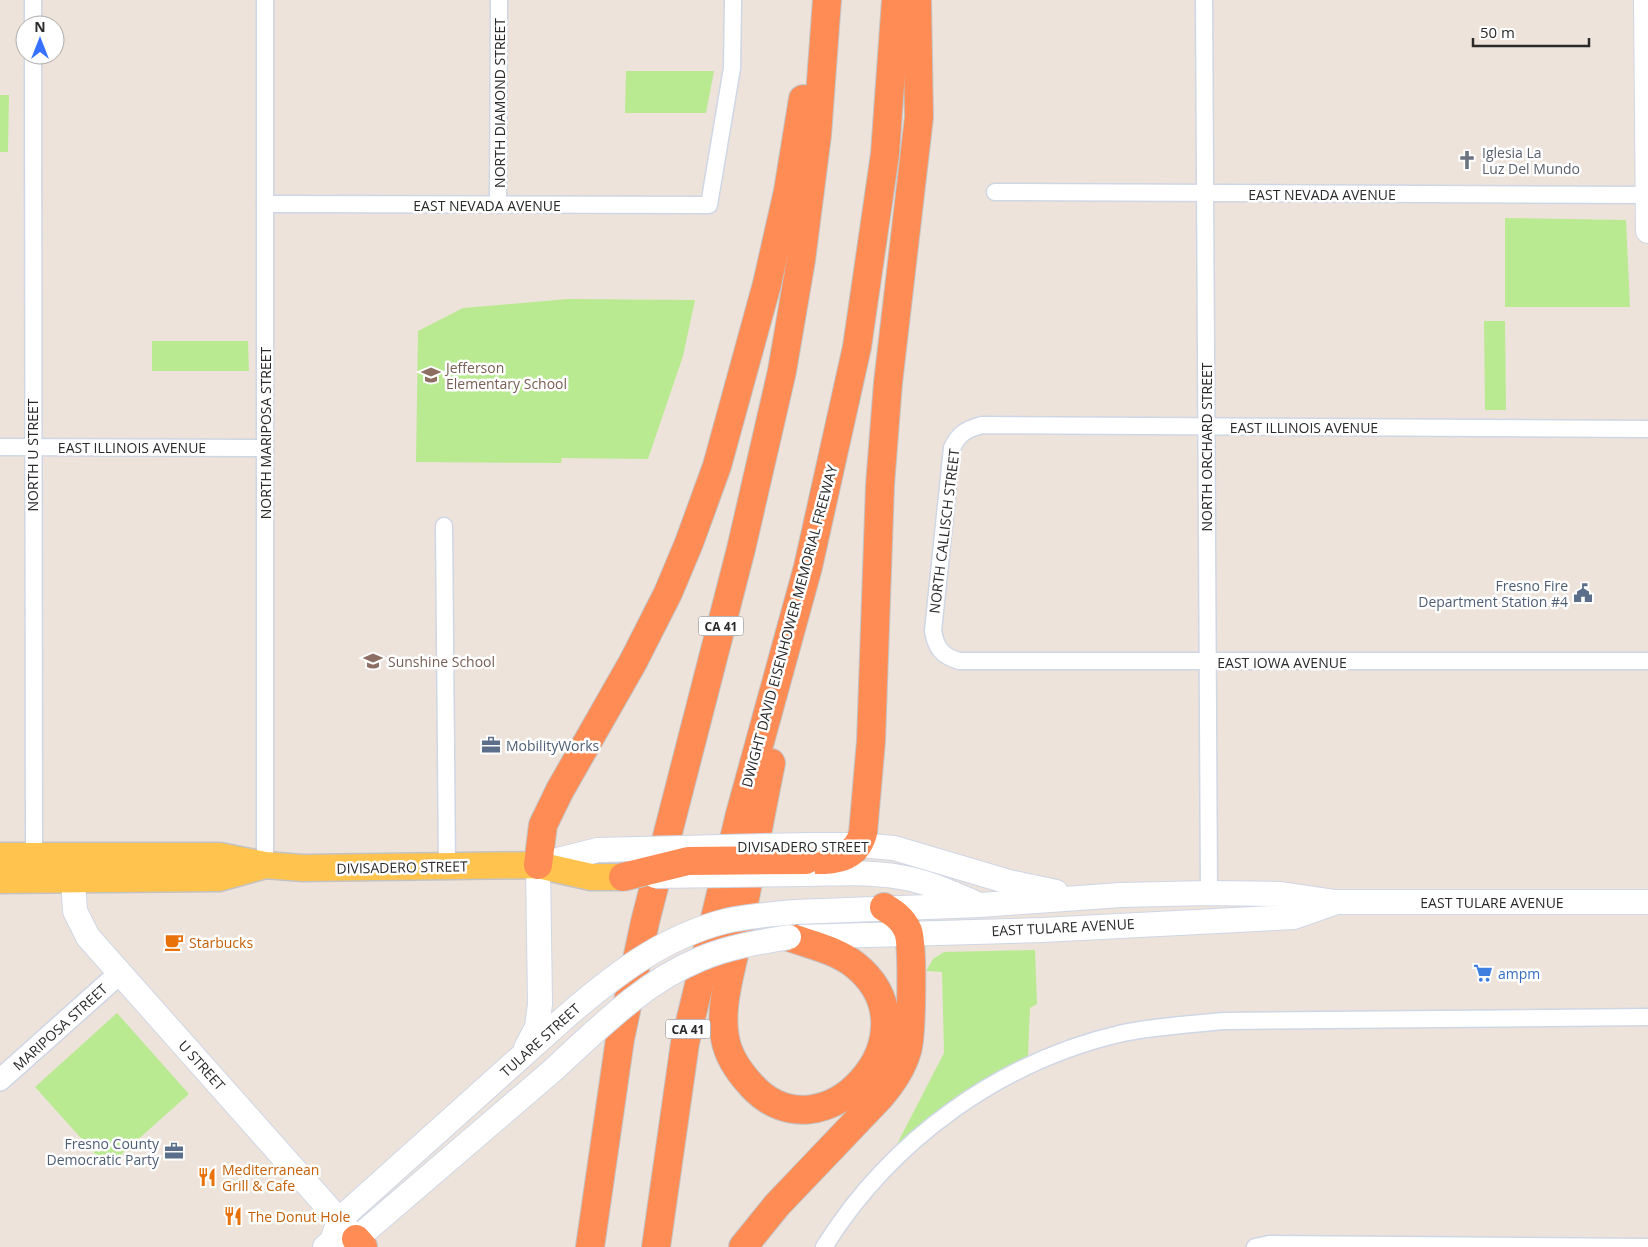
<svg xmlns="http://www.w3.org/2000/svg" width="1648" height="1247" viewBox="0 0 1648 1247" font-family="'Open Sans',sans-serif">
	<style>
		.green { fill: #b9ea91 }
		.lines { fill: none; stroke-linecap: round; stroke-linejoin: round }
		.minor-casing { stroke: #cfd6e5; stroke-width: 19 }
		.tertiary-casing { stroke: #cfd6e5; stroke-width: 24 }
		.secondary-casing { stroke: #cfd6e5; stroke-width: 26 }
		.primary-casing { stroke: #c3c3c3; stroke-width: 29 }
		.motorway-casing { stroke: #c3c3c3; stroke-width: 30 }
		.minor { stroke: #fff; stroke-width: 16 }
		.tertiary { stroke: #fff; stroke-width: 21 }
		.secondary { stroke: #fff; stroke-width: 24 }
		.primary { stroke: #ffc34e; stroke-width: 26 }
		.motorway { stroke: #ff8c54; stroke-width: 28 }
		.secondary-bridge-casing { stroke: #cfd6e5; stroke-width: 26; stroke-linecap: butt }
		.motorway-bridge-casing { stroke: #c3c3c3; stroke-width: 30; stroke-linecap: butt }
		.secondary-bridge { stroke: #fff; stroke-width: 24 }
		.motorway-bridge { stroke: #ff8c54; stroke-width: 28 }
		.labels { text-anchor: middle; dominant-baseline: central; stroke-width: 5; stroke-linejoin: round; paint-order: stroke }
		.shield { fill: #fff; stroke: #6a6a6a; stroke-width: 1 }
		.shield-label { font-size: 12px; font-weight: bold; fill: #2a2a2a }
		.street-label { font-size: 14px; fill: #2a2a2a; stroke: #fff }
		.worship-label { font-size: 14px; fill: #5b616d; stroke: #fff; text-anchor: start }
		.education-label { font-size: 14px; fill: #785e54; stroke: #fff; text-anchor: start }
		.service-label { font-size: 14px; fill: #4e5e75; stroke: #fff; text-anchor: end }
		.food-label { font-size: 14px; fill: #c56008; stroke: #fff; text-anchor: start }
		.shop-label { font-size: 14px; fill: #366cbe; stroke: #fff; text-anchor: start }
	</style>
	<rect width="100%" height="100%" fill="#eee3da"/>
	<!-- green -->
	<g class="green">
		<polygon points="626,71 714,71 706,113 625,113"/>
		<polygon points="0,95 9,95 8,152 0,152"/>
		<polygon points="1505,218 1626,220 1630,307 1505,307"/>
		<polygon points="568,299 695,300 683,356 648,459 562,458 561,463 416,462 418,331 463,308"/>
		<polygon points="1484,321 1505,321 1506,410 1485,410"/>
		<polygon points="152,341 248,341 249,371 152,371"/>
		<polygon points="1035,950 1037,1004 1030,1008 1028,1056 953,1100 896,1146 944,1053 942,972 926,971 933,959 944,952"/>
		<polygon points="117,1013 189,1094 107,1167 35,1087"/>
	</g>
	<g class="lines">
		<!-- minor casing -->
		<g class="minor-casing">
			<g id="minor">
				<polyline points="265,0 265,865"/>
				<polyline points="1204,0 1209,893"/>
				<polyline points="33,25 33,0"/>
				<polyline points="33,55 34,856"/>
				<polyline points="995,192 1648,195"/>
				<polyline points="265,204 709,205 732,68 733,0"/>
				<polyline points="498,205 499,0"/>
				<path d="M1648,429l-666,-4c-15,4 -23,8 -30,23l-19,183c3,17 9,25 26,30h689"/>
				<polyline points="0,447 265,448"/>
				<polyline points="444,526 447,866"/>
				<path d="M824,1247c67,-107 176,-186 299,-214 34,-7 68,-9 102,-12l423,-4"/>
				<polyline points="1255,1247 1269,1244 1648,1247"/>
			</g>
		</g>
		<!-- tertiary casing -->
		<g class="tertiary-casing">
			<polyline id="tertiary" points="0,1080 120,973"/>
		</g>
		<!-- secondary casing -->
		<g class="secondary-casing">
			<g id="secondary">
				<polyline points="1646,0 1648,231"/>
				<polyline points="809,845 859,845 894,848 1009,882 1056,892"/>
				<path d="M803,874c32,0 65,-3 97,3 26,4 49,15 73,25"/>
				<polyline points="73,880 75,911 88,937 356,1239"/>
				<polyline points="795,912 980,905 1120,895 1209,893 1281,894 1335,902 1648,902"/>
				<polyline points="798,937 1042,930 1294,917 1334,903"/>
				<polyline points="526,1048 537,1027 540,1004 538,865 598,850"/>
				<polyline points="341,1240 356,1239 552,1071"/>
				<polyline points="325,1247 332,1241 339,1220 561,1021"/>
			</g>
		</g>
		<!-- primary casing -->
		<g class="primary-casing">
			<g id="primary">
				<polyline points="0,856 220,856 265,865 303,868 538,865 591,877 623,877"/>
				<polyline points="0,880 219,878 262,866"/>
			</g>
		</g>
		<!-- motorway casing -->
		<g class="motorway-casing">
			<g id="motorway">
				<path d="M771,763c-12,59 -23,119 -34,178 -6,30 -18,66 -12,97 3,19 14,34 27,48 71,77 189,-52 103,-121 -19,-15 -44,-20 -66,-28"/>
				<path d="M806,860c24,0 49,2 57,-27l8,-92 9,-256 8,-102 31,-266 -2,-117"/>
				<polyline points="538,865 543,825 560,790 633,662 668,593 689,543 717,466 767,284 788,191 803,99"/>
				<polyline points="356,1239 363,1247"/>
				<polyline points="590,1247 620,1039 645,922 741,549 782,371 801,260 817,135 827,0"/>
				<polyline points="656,1247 685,1043 740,814 808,567 857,347 885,154 896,0"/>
				<path d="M743,1247l34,-42 103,-108c12,-14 22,-28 27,-46 5,-15 6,-106 1,-120 -5,-12 -14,-18 -24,-24"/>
			</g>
		</g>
		<!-- minor -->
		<use href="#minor" class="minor"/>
		<!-- tertiary -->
		<use href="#tertiary" class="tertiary"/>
		<!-- secondary -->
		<use href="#secondary" class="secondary"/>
		<!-- primary -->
		<use href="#primary" class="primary"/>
		<!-- motorway -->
		<use href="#motorway" class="motorway"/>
		<!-- secondary-bridge casing -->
		<g class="secondary-bridge-casing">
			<g id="secondary-bridge">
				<polyline points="598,850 809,845"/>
				<polyline points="655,876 803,874"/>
				<path d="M561,1021c49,-43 101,-84 165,-100 23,-5 46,-7 69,-9"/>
				<path d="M552,1071c46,-42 90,-88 148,-112 28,-12 59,-17 89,-22"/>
			</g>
		</g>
		<!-- motorway-bridge casing -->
		<g class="motorway-bridge-casing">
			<polyline id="motorway-bridge" points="623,877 688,861 806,860"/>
		</g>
		<!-- secondary-bridge -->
		<use href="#secondary-bridge" class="secondary-bridge"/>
		<!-- motorway-bridge -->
		<use href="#motorway-bridge" class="motorway-bridge"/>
	</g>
	<!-- icons -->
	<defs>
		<g id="church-bare" transform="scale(1.5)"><path d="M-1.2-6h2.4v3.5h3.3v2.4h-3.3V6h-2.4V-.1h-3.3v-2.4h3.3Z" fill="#6b7280" stroke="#fff" stroke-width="2.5" paint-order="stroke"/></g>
		<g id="school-bare" transform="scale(1.5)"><path d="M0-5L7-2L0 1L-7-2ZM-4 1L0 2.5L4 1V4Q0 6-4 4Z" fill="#8d6e63" stroke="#fff" stroke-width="2.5" paint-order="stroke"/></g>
		<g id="civic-bare" transform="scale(1.5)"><path d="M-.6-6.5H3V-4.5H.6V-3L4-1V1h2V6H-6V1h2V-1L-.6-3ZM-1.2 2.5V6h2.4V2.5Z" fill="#5c6f8a" stroke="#fff" stroke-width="2.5" paint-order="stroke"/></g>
		<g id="office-bare" transform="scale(1.5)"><path d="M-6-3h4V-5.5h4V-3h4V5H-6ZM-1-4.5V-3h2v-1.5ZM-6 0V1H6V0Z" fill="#5c6f8a" stroke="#fff" stroke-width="2.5" paint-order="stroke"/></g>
		<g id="cafe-bare" transform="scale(1.5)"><path d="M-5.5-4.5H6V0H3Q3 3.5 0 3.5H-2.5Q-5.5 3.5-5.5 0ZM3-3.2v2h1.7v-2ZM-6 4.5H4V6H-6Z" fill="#e8710a" stroke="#fff" stroke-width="2.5" paint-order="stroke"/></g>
		<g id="supermarket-bare" transform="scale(1.5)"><path d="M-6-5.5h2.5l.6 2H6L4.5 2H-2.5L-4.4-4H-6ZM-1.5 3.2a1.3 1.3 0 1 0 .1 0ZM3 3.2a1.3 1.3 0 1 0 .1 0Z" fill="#3f7fe0" stroke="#fff" stroke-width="2.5" paint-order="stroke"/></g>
		<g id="restaurant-bare" transform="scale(1.5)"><path d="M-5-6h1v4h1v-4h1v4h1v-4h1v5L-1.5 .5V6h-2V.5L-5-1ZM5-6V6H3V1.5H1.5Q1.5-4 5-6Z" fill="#e8710a" stroke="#fff" stroke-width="2.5" paint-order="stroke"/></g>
	</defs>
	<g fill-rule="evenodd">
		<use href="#church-bare" x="1467" y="160"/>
		<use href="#school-bare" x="431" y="375"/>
		<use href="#civic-bare" x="1583" y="593"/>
		<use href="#school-bare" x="373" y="661"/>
		<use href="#office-bare" x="491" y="745"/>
		<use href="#cafe-bare" x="174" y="942"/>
		<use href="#supermarket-bare" x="1483" y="973"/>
		<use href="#office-bare" x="174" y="1151"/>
		<use href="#restaurant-bare" x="207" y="1177"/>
		<use href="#restaurant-bare" x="233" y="1216"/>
	</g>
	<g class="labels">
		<!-- shield labels -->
		<g class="shield">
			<rect x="698.5" y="616.5" width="45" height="19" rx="4"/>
			<rect x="665.5" y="1019.5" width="45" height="19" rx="4"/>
		</g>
		<g class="shield-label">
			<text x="721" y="626">CA 41</text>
			<text x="688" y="1029">CA 41</text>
		</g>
		<!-- street labels -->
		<g class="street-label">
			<text transform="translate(499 103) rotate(-90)">NORTH DIAMOND STREET</text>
			<text x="1322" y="194">EAST NEVADA AVENUE</text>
			<text x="487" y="205">EAST NEVADA AVENUE</text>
			<text x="1304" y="427">EAST ILLINOIS AVENUE</text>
			<text transform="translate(265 433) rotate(-90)">NORTH MARIPOSA STREET</text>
			<text x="132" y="447">EAST ILLINOIS AVENUE</text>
			<text transform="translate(1206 447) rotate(-90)">NORTH ORCHARD STREET</text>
			<text transform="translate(32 455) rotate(-90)">NORTH U STREET</text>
			<text transform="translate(944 531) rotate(-83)">NORTH CALLISCH STREET</text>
			<text transform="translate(789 626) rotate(-75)">DWIGHT DAVID EISENHOWER MEMORIAL FREEWAY</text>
			<text x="1282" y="662">EAST IOWA AVENUE</text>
			<text x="803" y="846">DIVISADERO STREET</text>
			<text transform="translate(402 867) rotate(-1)">DIVISADERO STREET</text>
			<text x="1492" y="902">EAST TULARE AVENUE</text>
			<text transform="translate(1063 927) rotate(-3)">EAST TULARE AVENUE</text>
			<text transform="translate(60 1027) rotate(-42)">MARIPOSA STREET</text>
			<text transform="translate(540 1040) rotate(-42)">TULARE STREET</text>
			<text transform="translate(202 1065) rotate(48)">U STREET</text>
		</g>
		<!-- worship labels -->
		<g class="worship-label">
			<text x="1482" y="152">Iglesia La<tspan x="1482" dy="16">Luz Del Mundo</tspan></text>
		</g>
		<!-- education labels -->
		<g class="education-label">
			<text x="446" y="367">Jefferson<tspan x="446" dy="16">Elementary School</tspan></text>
			<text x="388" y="661">Sunshine School</text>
		</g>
		<!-- service labels -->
		<g class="service-label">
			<text x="1568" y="585">Fresno Fire<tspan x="1568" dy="16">Department Station #4</tspan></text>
			<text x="506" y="745" text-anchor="start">MobilityWorks</text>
			<text x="159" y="1143">Fresno County<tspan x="159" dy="16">Democratic Party</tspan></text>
		</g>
		<!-- food labels -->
		<g class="food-label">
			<text x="189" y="942">Starbucks</text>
			<text x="222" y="1169">Mediterranean<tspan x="222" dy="16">Grill &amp; Cafe</tspan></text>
			<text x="248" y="1216">The Donut Hole</text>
		</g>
		<!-- shop labels -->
		<g class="shop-label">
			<text x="1498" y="973">ampm</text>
		</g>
	</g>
	<!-- north arrow -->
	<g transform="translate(40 40)"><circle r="24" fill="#ffffff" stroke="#aaaaaa"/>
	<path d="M0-4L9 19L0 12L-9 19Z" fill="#3671ff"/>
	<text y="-8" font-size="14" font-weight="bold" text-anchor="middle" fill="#2a2a2a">N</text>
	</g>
	<!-- scale -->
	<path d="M1473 38v8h116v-8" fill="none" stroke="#2a2a2a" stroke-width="2.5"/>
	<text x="1480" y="38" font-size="15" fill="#2a2a2a" stroke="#ffffff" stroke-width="4" paint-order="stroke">50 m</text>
</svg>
